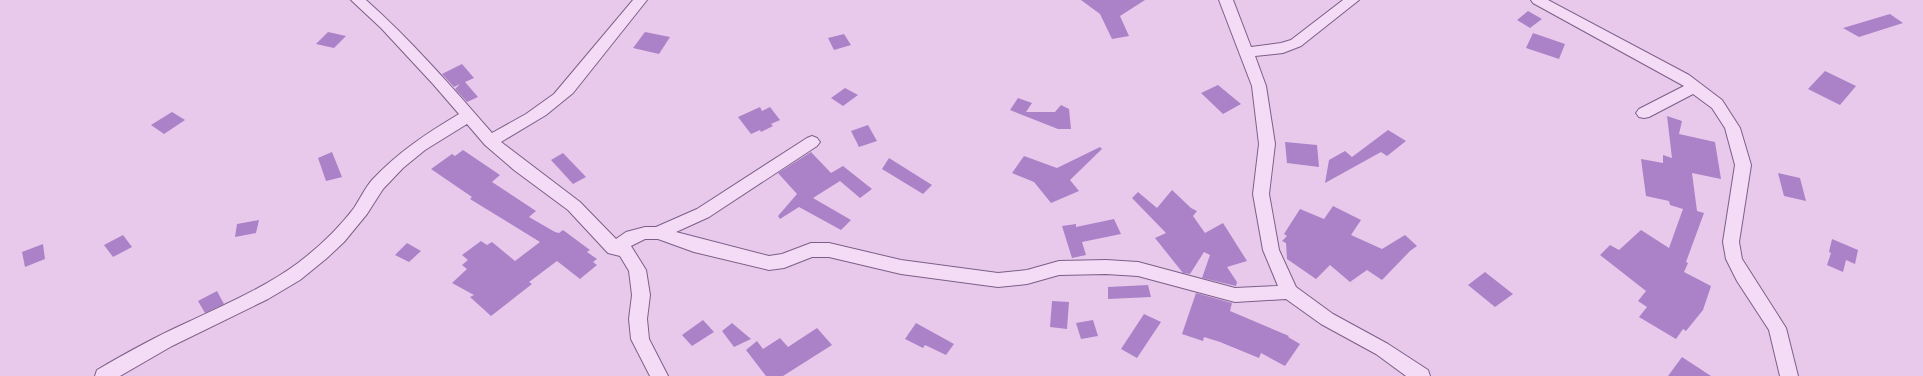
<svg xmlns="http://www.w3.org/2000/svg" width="1923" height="376" viewBox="0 0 1923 376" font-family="'Noto Serif',serif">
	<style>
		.building { fill: #ab82c7 }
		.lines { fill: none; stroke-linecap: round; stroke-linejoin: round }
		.street-casing { stroke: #7c5f87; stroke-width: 2 }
		.street { fill: #f4dcf7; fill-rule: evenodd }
	</style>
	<rect width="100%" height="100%" fill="#e8c9ec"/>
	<!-- building -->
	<g class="building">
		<polygon points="1081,0 1145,0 1120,16 1129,36 1112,39 1100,14"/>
		<polygon points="1528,11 1542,19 1530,28 1517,20"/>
		<polygon points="1890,14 1903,23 1859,37 1843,28"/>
		<polygon points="328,32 346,36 334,48 316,44"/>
		<polygon points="645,32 670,37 659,54 633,48"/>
		<polygon points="1533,33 1565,44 1559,59 1526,48"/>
		<polygon points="844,34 851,45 834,50 828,38"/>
		<polygon points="462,64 474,78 465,82 478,97 467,102 455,89 460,84 454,87 442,74"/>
		<polygon points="1825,71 1856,86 1840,105 1808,89"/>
		<polygon points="1218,85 1241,104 1223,114 1201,93"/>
		<polygon points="845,88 858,95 843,106 831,98"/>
		<polygon points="1018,98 1032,103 1026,112 1055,112 1061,105 1069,109 1071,129 1058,129 1010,110"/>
		<polygon points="760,107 762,111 770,107 780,120 771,124 773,126 761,132 760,130 751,134 738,117"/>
		<polygon points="172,112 185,120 164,134 151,125"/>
		<polygon points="1667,116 1682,121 1679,134 1715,142 1721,179 1692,173 1697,211 1704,213 1686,262 1688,263 1684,272 1711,286 1703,310 1686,331 1683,329 1676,339 1639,317 1647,307 1638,301 1646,291 1600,255 1610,245 1619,250 1641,230 1669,248 1683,209 1670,205 1669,201 1646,196 1641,159 1663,163 1663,155 1672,158"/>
		<polygon points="868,125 877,141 859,147 851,131"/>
		<polygon points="1388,130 1406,141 1387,156 1381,152 1325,183 1329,160 1345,151 1352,157"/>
		<polygon points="1285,142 1317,145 1319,167 1287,163"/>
		<polygon points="1100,147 1102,149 1070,180 1079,191 1051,203 1034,182 1012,173 1024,156 1057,168"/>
		<polygon points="463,150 500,175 492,182 536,211 529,217 555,232 559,233 563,230 590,250 587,252 597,259 593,262 597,265 580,279 557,261 529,282 532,284 491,316 470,297 474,295 452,283 467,269 462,265 468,260 462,255 481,241 487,245 492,242 515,261 540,242 470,199 472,197 431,169 452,154 455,156"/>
		<polygon points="332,152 342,177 326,181 318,158"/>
		<polygon points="811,152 831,173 843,166 872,189 860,198 840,181 813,198 851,220 841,230 799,207 780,219 778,216 797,194 778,173"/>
		<polygon points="563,153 586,177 573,184 551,160"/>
		<polygon points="889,158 932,185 923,194 882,169"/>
		<polygon points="1778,173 1800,178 1806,201 1784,196"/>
		<polygon points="1172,190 1191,208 1197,211 1193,216 1205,233 1223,223 1247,261 1227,267 1237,282 1236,286 1202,278 1210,255 1204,252 1190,274 1183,273 1155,238 1166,233 1132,198 1138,192 1157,208"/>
		<polygon points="1333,206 1361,220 1351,235 1382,249 1405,235 1417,246 1410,251 1382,280 1367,270 1350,282 1330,265 1316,279 1287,259 1286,243 1282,241 1287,236 1284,234 1300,209 1324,219"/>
		<polygon points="1114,219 1121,234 1082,242 1086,255 1072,258 1062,226 1076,224 1076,227"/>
		<polygon points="259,220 256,233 235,237 237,224"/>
		<polygon points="123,235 132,247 113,257 104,245"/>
		<polygon points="1832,239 1858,250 1855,264 1846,260 1843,272 1827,265 1831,253 1829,252"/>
		<polygon points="407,243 421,251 409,262 395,255"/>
		<polygon points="43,244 45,259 25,267 22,252"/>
		<polygon points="1485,272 1513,294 1495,307 1468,285"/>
		<polygon points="1148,285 1151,297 1108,299 1108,287"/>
		<polygon points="217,291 224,304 205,313 198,301"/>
		<polygon points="1196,293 1232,303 1230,311 1289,336 1288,337 1300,344 1285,366 1261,353 1259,358 1220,342 1204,337 1203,341 1182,334"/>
		<polygon points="1052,301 1069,302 1067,329 1050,327"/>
		<polygon points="1144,314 1161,322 1137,358 1121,349"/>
		<polygon points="703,320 714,332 692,346 682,335"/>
		<polygon points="1093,320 1098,336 1081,339 1076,323"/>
		<polygon points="732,323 751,339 734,347 722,331"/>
		<polygon points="916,323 954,344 946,355 925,345 923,348 905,339"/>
		<polygon points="817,328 832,345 783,376 766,376 746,350 757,341 763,349 780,338 788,347"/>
		<polygon points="1682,357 1711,376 1668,376"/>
	</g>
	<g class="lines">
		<!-- street casing -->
		<g class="street-casing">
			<g id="street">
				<path d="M351,0h15c46,41 86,87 126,133l34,-19 28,-20 79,-94h14l-74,93 -27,22 -45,27 79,60 36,37 10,-7 19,-5h11l41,-18 110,-71 5,-2 5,2 3,4 -3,4 -108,71 -33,15 93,24 13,-2 29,-11h18l72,17 97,13 29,-3 32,-9 47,-1 32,2 97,26 43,-2 -15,-36 -10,-56 6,-50 -7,-58 -33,-86h14l18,47 30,-4 10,-3 52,-40h16l-58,46 -18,7 -28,3 11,30 9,58 -6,50 10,56 17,37 37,27 55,30 40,26 2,6h-24l-30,-22 -55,-30 -35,-25 -51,3 -97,-26 -32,-2 -47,1 -32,9 -29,3 -97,-13 -72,-17h-17l-28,11 -15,2 -75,-18 -36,-13h-13l-14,7 15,24 4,25 -3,24 2,20 19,37h-18l-19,-37 -2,-20 3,-24 -3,-24 -9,-15 -12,-3 -40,-43 -54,-40 -29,-25 -18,-21 -42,26 -22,18 -20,21 -16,25 -23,28 -17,16 -27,22 -32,19 -96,47 -52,30h-25l2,-6c29,-17 58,-33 89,-47 38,-18 78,-35 112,-60 21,-16 40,-34 56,-55 6,-9 11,-20 18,-28 25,-27 55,-47 87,-66l-26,-30 -52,-56z"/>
				<polygon points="1531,0 1548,0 1689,75 1722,100 1740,128 1751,165 1739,242 1742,259 1786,328 1798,376 1780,376 1769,330 1737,281 1726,259 1723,242 1735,165 1725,128 1712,108 1693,94 1649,117 1644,118 1639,117 1636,113 1639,109 1684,86 1533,3"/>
			</g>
		</g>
		<!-- street -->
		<use href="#street" class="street"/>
	</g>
</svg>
